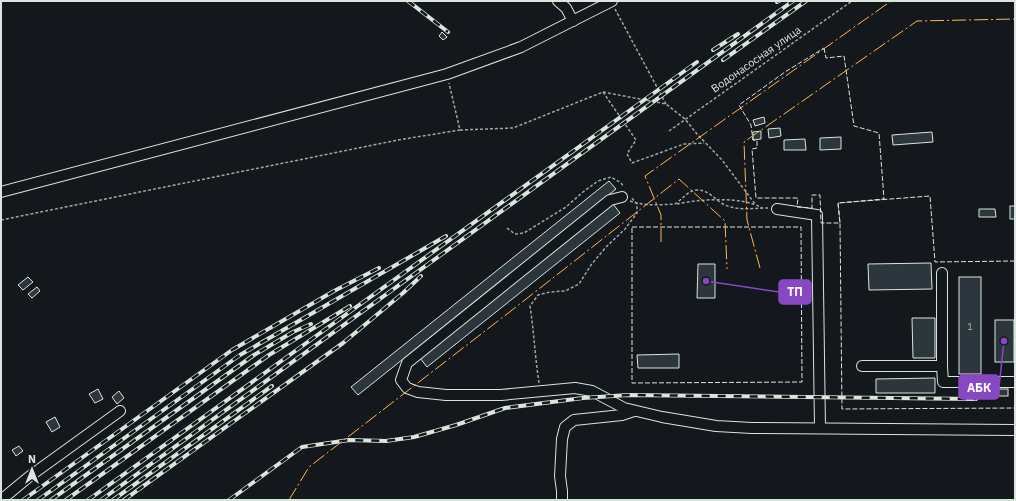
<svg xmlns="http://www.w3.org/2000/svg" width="1016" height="501" viewBox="0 0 1016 501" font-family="'IBM Plex Sans',sans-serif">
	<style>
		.building { fill: #2c363c; stroke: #d8e6dc }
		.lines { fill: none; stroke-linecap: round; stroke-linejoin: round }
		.minor-casing { stroke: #d8e6dc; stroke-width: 12 }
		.path { stroke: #9da8a2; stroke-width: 1.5; stroke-dasharray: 3 2; stroke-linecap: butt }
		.minor { stroke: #14181c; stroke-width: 10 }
		.rail-casing { stroke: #d8e6dc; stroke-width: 4 }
		.rail { stroke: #14181c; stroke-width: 2.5; stroke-dasharray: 8; stroke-linecap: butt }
		.fence { stroke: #d8e6dc; stroke-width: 1; stroke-dasharray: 5 2; stroke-linecap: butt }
		.power { stroke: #ffb74d; stroke-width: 1; stroke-dasharray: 14 3 2 3; stroke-linecap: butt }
		.labels { text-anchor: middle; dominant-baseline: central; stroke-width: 3; stroke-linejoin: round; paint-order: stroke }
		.number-label { font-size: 9px; fill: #adbab4 }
		.street-label { font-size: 11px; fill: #d8e6dc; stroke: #14181c }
		.leader { fill: none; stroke: #8948c3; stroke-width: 1.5 }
		.callout-dot { fill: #8948c3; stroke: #14181c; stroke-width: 1.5 }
		.callout { fill: #8948c3; stroke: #8948c3; stroke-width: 1.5 }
		.callout-label { font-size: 12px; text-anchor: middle; font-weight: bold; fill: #fff }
	</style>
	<rect width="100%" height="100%" fill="#14181c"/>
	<!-- building -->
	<g class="building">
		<polygon points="442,32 447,37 443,40 439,36"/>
		<polygon points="764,117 765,123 755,126 753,120"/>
		<polygon points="780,128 781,136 769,138 768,129"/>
		<polygon points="761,131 761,139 753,140 753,132"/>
		<polygon points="932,132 933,142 893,145 892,135"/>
		<polygon points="841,137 841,149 820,150 820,138"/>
		<polygon points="805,139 806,150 784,150 784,140"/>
		<polygon points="609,181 616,189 358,395 351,387"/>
		<polygon points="613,204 620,213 427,367 420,358"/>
		<rect x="1010" y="206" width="5" height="13"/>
		<polygon points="979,209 995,209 996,217 979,217"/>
		<polygon points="931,263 932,289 869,290 868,264"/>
		<polygon points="698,264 715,264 715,298 697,298"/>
		<polygon points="28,277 33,282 23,290 18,285"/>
		<rect x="959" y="277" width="22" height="97"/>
		<polygon points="37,287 40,291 32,298 28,294"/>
		<polygon points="912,318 935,318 935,358 913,358"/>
		<rect x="995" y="320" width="19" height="42"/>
		<polygon points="679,354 679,368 638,368 637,355"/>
		<polygon points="935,378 935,393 876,393 876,379"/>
		<polygon points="98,389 103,399 95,403 89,394"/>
		<rect x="990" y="389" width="18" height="7"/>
		<polygon points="119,391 124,398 117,404 112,397"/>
		<polygon points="55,417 60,427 52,432 46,422"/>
		<polygon points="19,446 23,451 16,456 12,450"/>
	</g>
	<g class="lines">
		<!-- minor casing -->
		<g class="minor-casing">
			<g id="minor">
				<polyline points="558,1 566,8 573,21"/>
				<polyline points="1,192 447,74 521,47 612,1"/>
				<polyline points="622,197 610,200 407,363 401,380 407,388 418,392 446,395 501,395 575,388 592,391 624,408 662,417 716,426 752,428 1015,430"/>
				<polyline points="777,209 817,215 820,428"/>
				<polyline points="942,273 942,366"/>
				<polyline points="862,366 942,366 943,382 1015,382"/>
				<polyline points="1,500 30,476 120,411"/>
				<polyline points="562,500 562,491 560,476 562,439 565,427 574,420 622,415 634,411"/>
			</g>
		</g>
		<!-- path -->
		<g class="path">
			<polyline points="615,9 666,104"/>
			<polyline points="603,92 636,140 627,154 632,163 684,144 704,143"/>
			<polyline points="460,130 513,128 603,92 666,104 685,119 697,134 722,160 755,204"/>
			<polyline points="669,131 852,1"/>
			<path d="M630,201c14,5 30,4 45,3 8,-5 13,-14 23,-14 11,0 18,11 27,15 14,6 28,3 43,3"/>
			<path d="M677,204c22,-5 66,-8 85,4"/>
			<polyline points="1,220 398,140 460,130 449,83"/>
			<polyline points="507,228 515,234 524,233 566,207 583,192 598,181 611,177 621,183 624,187"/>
			<path d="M539,383c-4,-26 -5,-51 -9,-77l8,-11 12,-3 15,-1 14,-7 12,-19 15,-18 19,-18 12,-16v-9l-6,-7"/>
		</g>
		<!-- minor -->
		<use href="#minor" class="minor"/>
		<!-- rail casing -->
		<g class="rail-casing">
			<g id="rail">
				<polyline points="408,1 448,32"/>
				<polyline points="777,2 779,1"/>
				<polyline points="713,50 738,34"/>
				<polyline points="723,60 806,1"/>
				<polyline points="23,500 232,350 334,291 379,268"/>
				<polyline points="38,500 240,355 446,236"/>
				<polyline points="51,500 254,355 293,332 311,324"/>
				<polyline points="66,500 269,355 350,306"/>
				<polyline points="88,500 697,62"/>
				<polyline points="101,500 793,1"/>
				<polyline points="113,500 272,386"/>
				<polyline points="124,500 343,343 403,293 421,276"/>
				<polyline points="229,500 302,447 349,440 386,441 414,437 456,425 505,408 583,398 628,395 976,399"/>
			</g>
		</g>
		<!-- rail -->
		<use href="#rail" class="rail"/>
		<!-- fence -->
		<g class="fence">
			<polygon points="824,48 826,58 844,56 854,126 879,133 884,199 838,203 840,223 821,223 820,195 812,195 812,208 797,207 798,198 756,198 752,149 757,148 757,141 753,140 751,125 739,105 785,72"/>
			<polygon points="632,227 801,227 802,382 632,383"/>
			<polyline points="1015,261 935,262 930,196 838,203 840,223 842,409 1015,408"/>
		</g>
		<!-- power -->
		<g class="power">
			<polyline points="661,242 661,215 645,176 891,1"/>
			<polyline points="760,268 747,220 744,142 917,21 1015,19"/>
			<polyline points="289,500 309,467 507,314 679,179 725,221 727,269"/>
		</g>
	</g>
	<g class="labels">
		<!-- number labels -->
		<g class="number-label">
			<text x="970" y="326">1</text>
		</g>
		<!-- street labels -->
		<g class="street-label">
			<text transform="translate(756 59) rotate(-35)">Водонасосная улица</text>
		</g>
	</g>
	<!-- callouts -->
	<path class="leader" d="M706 281L779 292M1004 341L999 387"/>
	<g class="callout-dot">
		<circle cx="706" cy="281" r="4"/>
		<circle cx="1004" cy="341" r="4"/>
	</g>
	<g class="callout">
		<rect x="779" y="280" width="32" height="24" rx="4"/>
		<rect x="959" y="375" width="40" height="24" rx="4"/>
	</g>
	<g class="callout-label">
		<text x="795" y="296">ТП</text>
		<text x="979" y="392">АБК</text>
	</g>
	<!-- border -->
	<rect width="1016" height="501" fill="none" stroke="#d8e6dc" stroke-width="4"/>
	<!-- north arrow -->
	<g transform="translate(32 469)" stroke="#14181c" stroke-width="3" paint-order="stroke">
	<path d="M0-3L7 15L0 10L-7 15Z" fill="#d8e6dc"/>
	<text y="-6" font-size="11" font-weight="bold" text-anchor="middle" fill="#d8e6dc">N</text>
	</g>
</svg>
